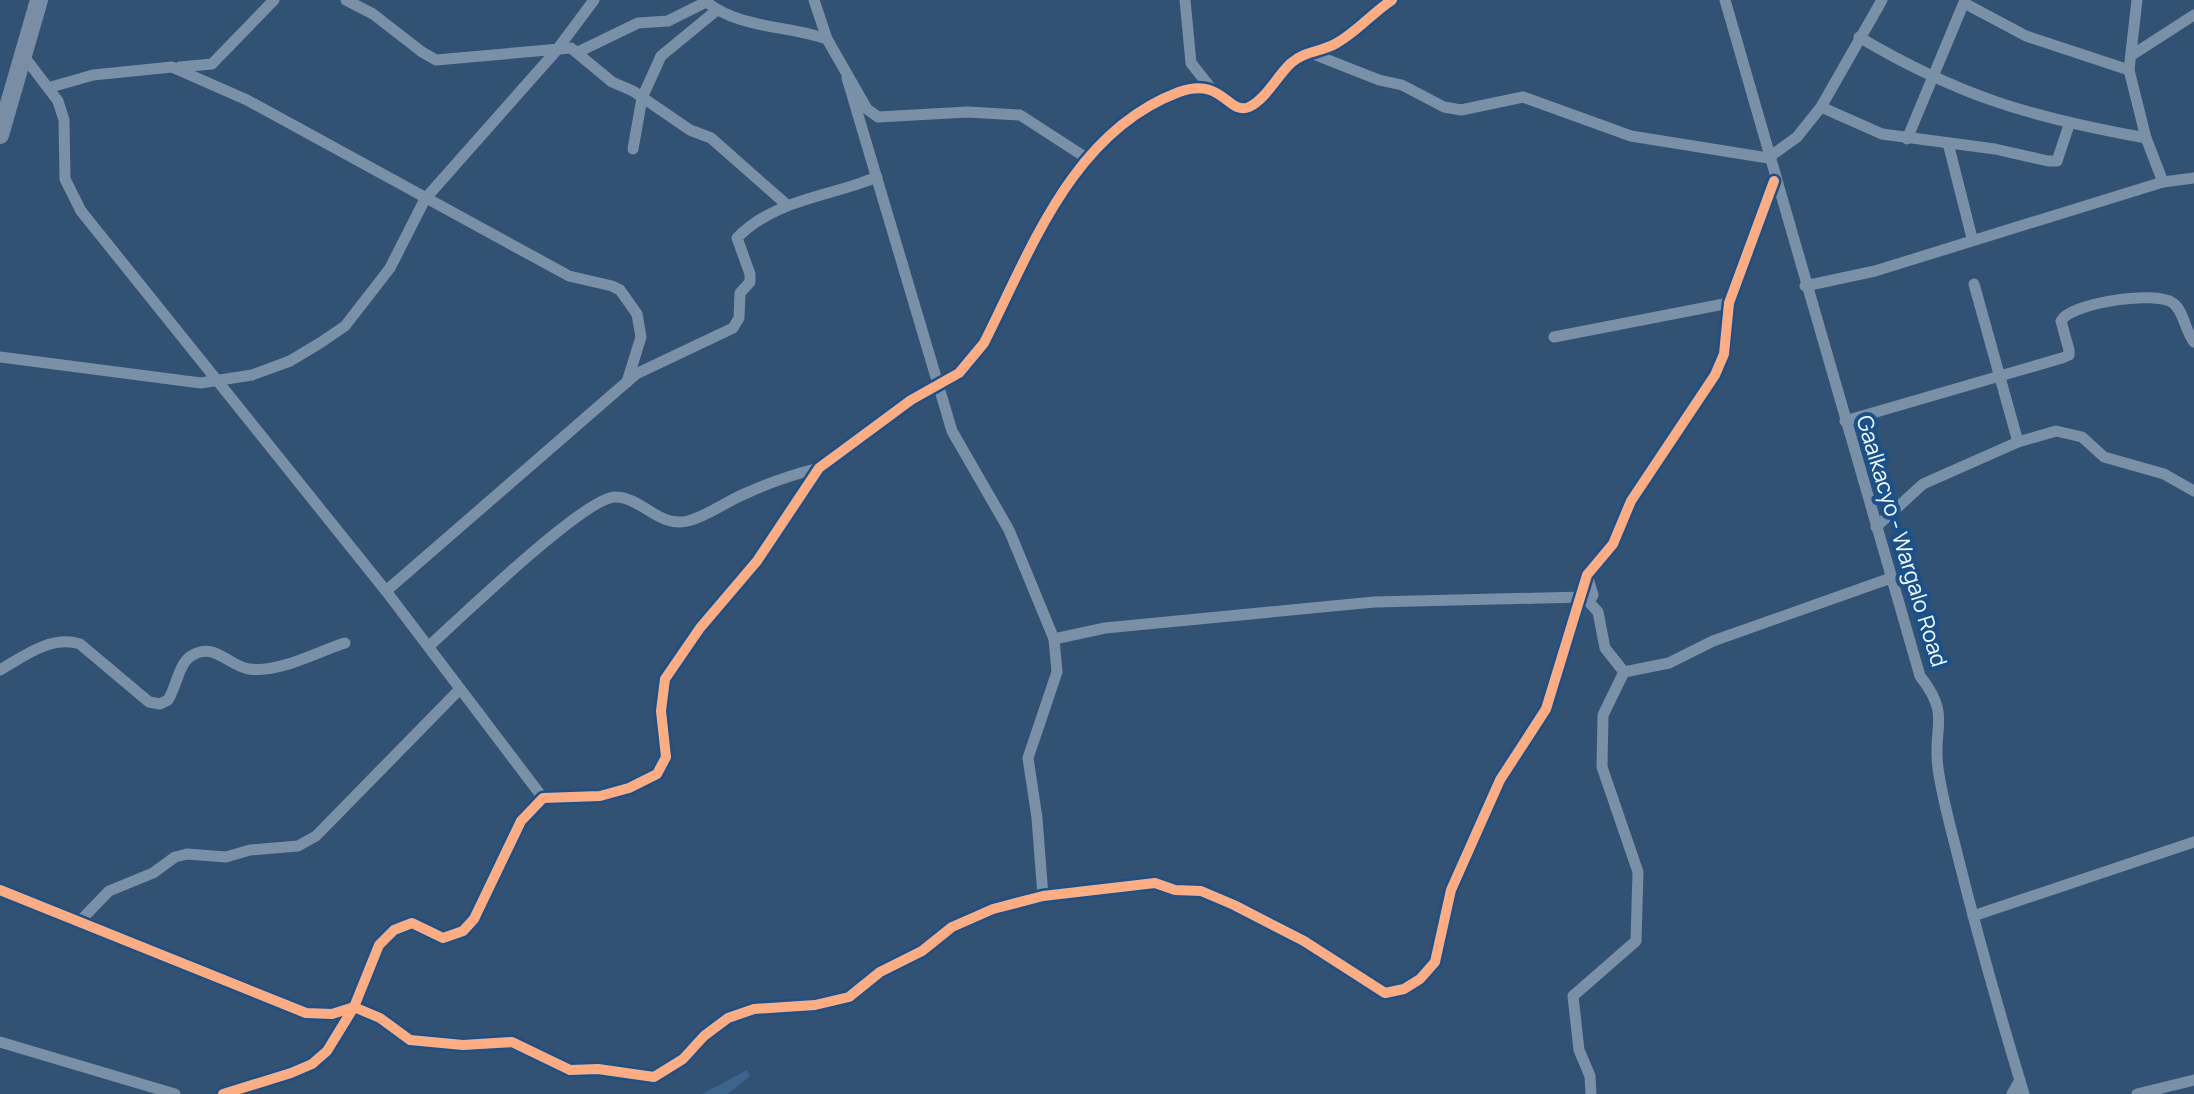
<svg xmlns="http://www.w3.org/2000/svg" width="2194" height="1094" viewBox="0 0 2194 1094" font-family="Manrope,sans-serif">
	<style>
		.water { fill: #3b658f }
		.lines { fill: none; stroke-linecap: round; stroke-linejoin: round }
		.street { stroke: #7990a6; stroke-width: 11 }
		.primary { stroke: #798ea5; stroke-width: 18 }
		.cycleway-casing { stroke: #17528e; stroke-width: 15 }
		.cycleway { stroke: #ffac80; stroke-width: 10 }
		.labels { text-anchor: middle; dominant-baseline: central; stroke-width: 8; stroke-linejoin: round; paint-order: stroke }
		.street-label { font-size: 22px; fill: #fff; stroke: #17528e }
	</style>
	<rect width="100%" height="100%" fill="#325273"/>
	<!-- water -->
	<polygon class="water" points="747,1070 750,1076 728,1094 702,1094"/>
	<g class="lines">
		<!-- street -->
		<g class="street">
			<polyline points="346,0 373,14 422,52 436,60 571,48 612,82 633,91 690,130 711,138 787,205"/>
			<path d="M704,0c34,29 82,25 123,39l40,70 11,8 90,-5 52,3 68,44"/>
			<polyline points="814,0 827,39"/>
			<polyline points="1185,0 1191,63 1210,87"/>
			<path d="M1725,0l195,676c32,41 12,49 18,92 4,30 13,60 20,89 20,80 42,158 66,237"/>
			<polyline points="1964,3 2026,36 2129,70"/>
			<path d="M1859,37c99,59 174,81 287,101"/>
			<polyline points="578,52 638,23 668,21 706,2"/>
			<polyline points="1308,52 1379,80 1402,85 1444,107 1461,110 1523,97 1631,136 1768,158 1797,137 1821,107 1882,0"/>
			<polyline points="23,55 58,101 64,120 65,179 81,211 386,591 543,798"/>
			<polyline points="2132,55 2194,15"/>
			<polyline points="180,67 212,64 274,0"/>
			<polyline points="847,78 952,431 1009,530 1054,639 1057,672 1028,758 1037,818 1043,896"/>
			<polyline points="51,87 93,75 172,67 247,100 569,276 612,286 620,290 637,314 641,337 627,382"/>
			<polyline points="1821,107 1882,134 1995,149 2048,161 2057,161 2069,125"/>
			<polyline points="1907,139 1965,0"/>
			<polyline points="1948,143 1972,238"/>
			<polyline points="633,149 642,98 661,56 717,10"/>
			<polyline points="2163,182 2194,178"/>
			<polyline points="1974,284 2018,442"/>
			<polyline points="1805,286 1875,271 2163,182 2146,138 2129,70 2137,0"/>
			<polyline points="1554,337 1729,303"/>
			<polyline points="0,357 201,383 252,375 290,361 320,343 345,326 390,268 425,199 556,51 594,0"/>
			<path d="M1845,421l217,-63 7,-3v-5l-8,-29c9,-18 95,-31 112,-18 11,8 12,28 21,39"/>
			<polyline points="1876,527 1923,484 2018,442 2056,431 2082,437 2104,457 2164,474 2194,491"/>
			<polyline points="1588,578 1593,595 1589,602 1598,612 1605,648 1624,672 1603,715 1602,767 1638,872 1636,941 1573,996 1579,1050 1590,1076 1591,1094"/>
			<path d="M386,591l250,-217 97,-46 6,-10 1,-25 10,-11v-8l-13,-36c38,-39 92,-41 140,-61"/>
			<polyline points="1054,639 1105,628 1374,602 1582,597"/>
			<path d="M429,646c29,-26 156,-149 186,-149 27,0 43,31 73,24 22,-6 40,-21 61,-29 22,-10 46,-18 70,-24"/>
			<path d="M0,670c24,-14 51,-35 80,-26l69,58 11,2 8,-4c8,-12 11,-37 23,-44 24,-15 37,10 58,13 31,4 67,-17 96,-26"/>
			<polyline points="1624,672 1669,663 1713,641 1891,578"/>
			<polyline points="0,890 306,1013 332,1014 354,1007 380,1018 410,1040 463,1045 512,1042 570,1070 598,1069 654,1077 683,1059 704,1036 728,1018 754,1009 815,1005 849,997 880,972 922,951 952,927 993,909 1043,896 1155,883 1175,890 1201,891 1234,905 1304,941 1385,993 1404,989 1420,979 1435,962 1451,890 1500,780 1546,709 1587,575 1613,544 1631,501 1715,375 1724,354 1729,303 1774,181"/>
			<polyline points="1973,916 2194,842"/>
			<polyline points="80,921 109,891 153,873 175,857 187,854 226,857 250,850 298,846 316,836 459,690"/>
			<polyline points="0,1042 175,1094"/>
			<path d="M223,1094l68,-21 21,-9 15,-13 27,-44 25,-62 15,-15 18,-7 31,15 20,-7 11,-12 47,-98 22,-23 57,-2 29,-8 28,-14 9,-17 -5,-46 4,-32 35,-51 57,-67 62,-93 92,-68 48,-27 25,-30c47,-93 88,-211 195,-251 44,-16 49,24 70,15 17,-8 28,-31 42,-44 14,-12 29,-11 44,-19 21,-11 37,-31 57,-44"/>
			<polyline points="2012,1094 2020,1080"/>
			<polyline points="2137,1094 2194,1080"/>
		</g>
		<!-- primary -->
		<polyline class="primary" points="0,135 39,0"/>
		<!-- cycleway casing -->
		<g class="cycleway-casing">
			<g id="cycleway">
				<polyline points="0,890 306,1013 332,1014 354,1007 380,1018 410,1040 463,1045 512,1042 570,1070 598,1069 654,1077 683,1059 704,1036 728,1018 754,1009 815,1005 849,997 880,972 922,951 952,927 993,909 1043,896 1155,883 1175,890 1201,891 1234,905 1304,941 1385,993 1404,989 1420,979 1435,962 1451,890 1500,780 1546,709 1587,575 1613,544 1631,501 1715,375 1724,354 1729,303 1774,181"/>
				<path d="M223,1094l68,-21 21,-9 15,-13 27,-44 25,-62 15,-15 18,-7 31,15 20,-7 11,-12 47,-98 22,-23 57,-2 29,-8 28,-14 9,-17 -5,-46 4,-32 35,-51 57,-67 62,-93 92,-68 48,-27 25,-30c47,-93 88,-211 195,-251 44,-16 49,24 70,15 17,-8 28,-31 42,-44 14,-12 29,-11 44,-19 21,-11 37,-31 57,-44"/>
			</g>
		</g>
		<!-- cycleway -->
		<use href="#cycleway" class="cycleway"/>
	</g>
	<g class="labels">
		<!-- street labels -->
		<g class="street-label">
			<text transform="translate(1902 541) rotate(73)">Gaalkacyo - Wargalo Road</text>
		</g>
	</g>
</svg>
